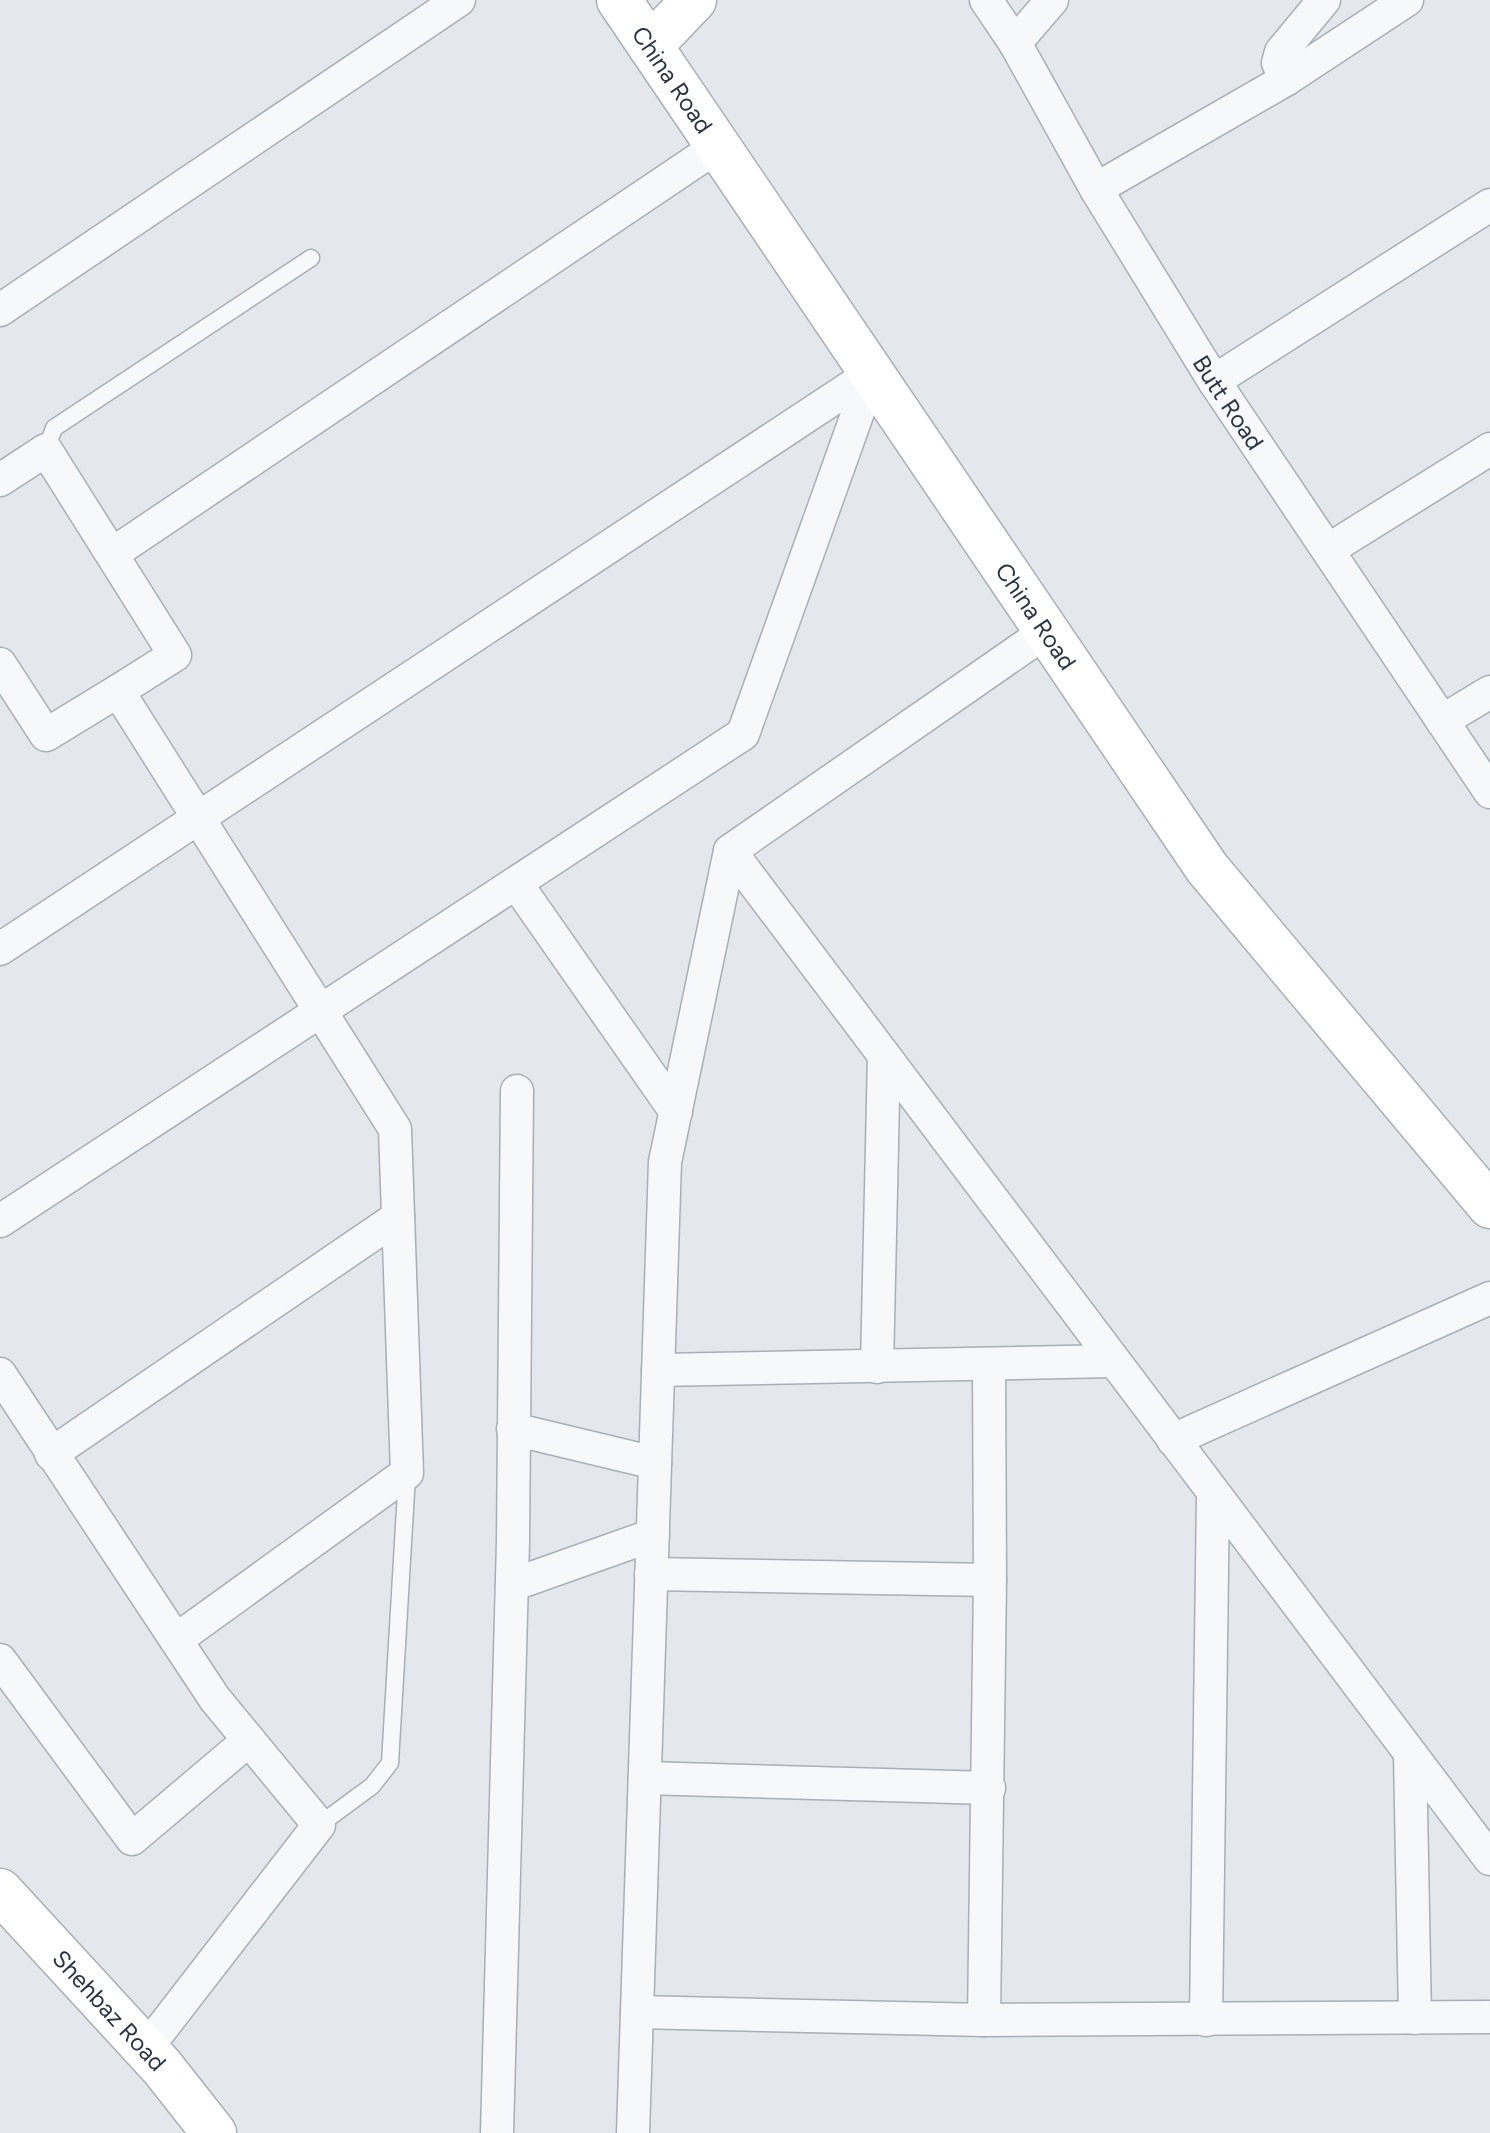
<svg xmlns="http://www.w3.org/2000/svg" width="1490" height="2133" viewBox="0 0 1490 2133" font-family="Figtree,sans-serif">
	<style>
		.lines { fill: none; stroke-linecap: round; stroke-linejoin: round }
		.lane-casing { stroke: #a9aeb7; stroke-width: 19 }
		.street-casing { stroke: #a9aeb7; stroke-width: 35 }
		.secondary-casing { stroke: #a9aeb7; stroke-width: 47 }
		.lane { stroke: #f7f8fa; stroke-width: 16 }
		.street { stroke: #f7f8fa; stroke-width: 32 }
		.secondary { stroke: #fff; stroke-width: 44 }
		.labels { text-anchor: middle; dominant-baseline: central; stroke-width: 7; stroke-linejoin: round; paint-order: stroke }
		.street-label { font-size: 24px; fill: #2b3445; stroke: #f4f6f9 }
	</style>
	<rect width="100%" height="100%" fill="#e4e7ec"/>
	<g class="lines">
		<!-- lane casing -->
		<g class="lane-casing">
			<g id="lane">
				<polyline points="46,450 54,428 311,258"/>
				<polyline points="319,1825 372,1786 390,1763 407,1475"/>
			</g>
		</g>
		<!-- street casing -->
		<g class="street-casing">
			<g id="street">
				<path id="s1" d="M986,0l29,43 81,146 118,192 276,411"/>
				<polyline points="1015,43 1052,0"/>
				<polyline points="1287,79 1278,63 1281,52 1324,0"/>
				<polyline points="1096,189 1287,79 1407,0"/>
				<polyline points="0,310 459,0"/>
				<polyline points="1214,381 1490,205"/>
				<polyline points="0,480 46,450 175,655 118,691 395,1129 407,1473 176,1640"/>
				<polyline points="1328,550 1490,449"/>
				<polyline points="112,554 718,146"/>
				<polyline points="0,664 46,735 118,691"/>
				<polyline points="1442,721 1490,692"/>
				<polyline points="730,851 1490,1859"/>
				<polyline points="516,883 676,1112"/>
				<polyline points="0,949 872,373"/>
				<polyline points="0,1221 743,734 872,373"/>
				<polyline points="989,1364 990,1580"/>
				<polyline points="877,1367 884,1056"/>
				<polyline points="658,1370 1113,1361"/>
				<polyline points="0,1374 215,1699 319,1825 145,2050"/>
				<polyline points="513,1429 655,1463"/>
				<polyline points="1173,1440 1490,1298"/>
				<polyline points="51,1454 398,1217"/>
				<polyline points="512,1585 653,1535"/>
				<polyline points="0,1660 132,1839 249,1740"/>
				<polyline points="1410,1754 1415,2018"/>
				<polyline points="645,1778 989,1788"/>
				<polyline points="637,2012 984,2020 990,1580 651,1574"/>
				<polyline points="984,2020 1490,2017"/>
				<polyline points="1206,2020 1213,1494"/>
				<polyline points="497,2133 513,1541 517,1091"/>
				<polyline points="633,2133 665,1162 730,851 1047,631"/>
			</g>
		</g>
		<!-- secondary casing -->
		<g class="secondary-casing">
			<g id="secondary">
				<path id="s2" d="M619,0l588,868 283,338"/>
				<polyline points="650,46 694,0"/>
				<path id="s3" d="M0,1891l162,176 52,66"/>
			</g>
		</g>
		<!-- lane -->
		<use href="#lane" class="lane"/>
		<!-- street -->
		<use href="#street" class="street"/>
		<!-- secondary -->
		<use href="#secondary" class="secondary"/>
	</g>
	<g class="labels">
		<!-- street labels -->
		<g class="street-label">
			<text stroke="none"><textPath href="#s2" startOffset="96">China Road</textPath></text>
			<text stroke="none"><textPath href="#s1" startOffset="470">Butt Road</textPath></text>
			<text stroke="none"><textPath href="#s2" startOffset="744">China Road</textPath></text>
			<text stroke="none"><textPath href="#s3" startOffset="162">Shehbaz Road</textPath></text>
		</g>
	</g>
</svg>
